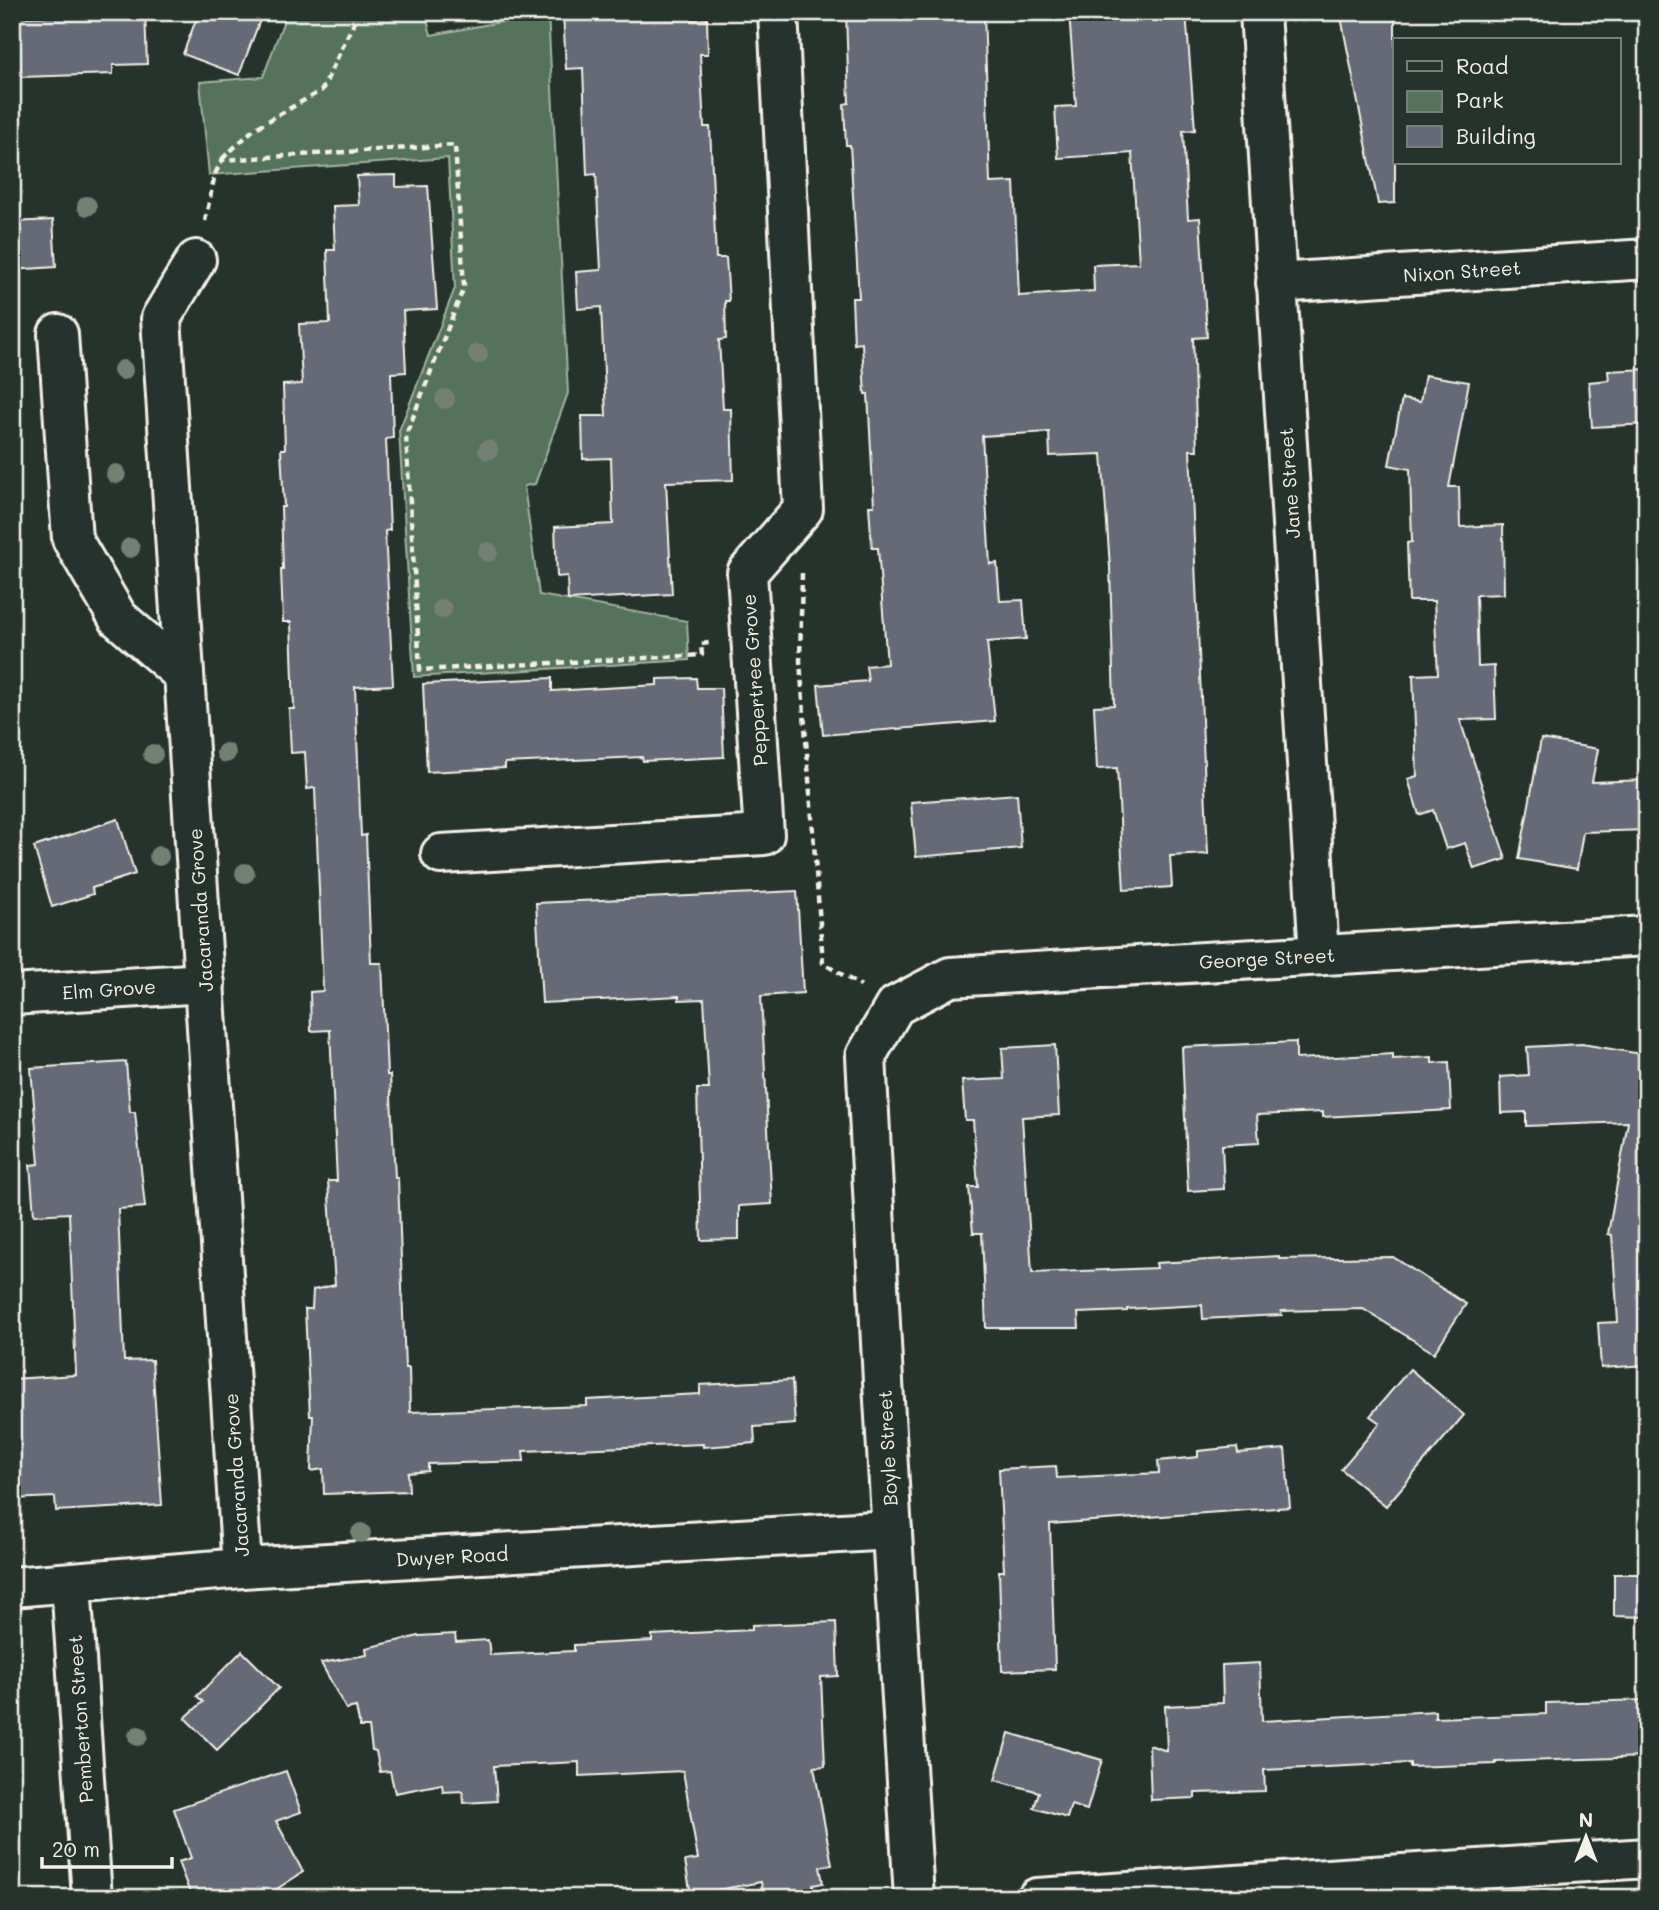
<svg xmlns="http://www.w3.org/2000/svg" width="1659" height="1910" viewBox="0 0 1659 1910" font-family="Mali,sans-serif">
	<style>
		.green { fill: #55735c; stroke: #a4b2a2; stroke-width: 2 }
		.building { fill: #666976; stroke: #f4f1e8; stroke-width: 2 }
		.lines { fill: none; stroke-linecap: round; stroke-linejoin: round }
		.minor-casing { stroke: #f4f1e8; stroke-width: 44 }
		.path { stroke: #f4f1e8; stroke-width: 4.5; stroke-dasharray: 7 5; stroke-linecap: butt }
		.minor { stroke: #26332d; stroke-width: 38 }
		.tree { fill: #748075 }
		.labels { text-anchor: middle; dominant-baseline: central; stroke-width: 6; stroke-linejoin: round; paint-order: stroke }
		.street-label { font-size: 19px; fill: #f4f1e8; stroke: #26332d }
	</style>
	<rect width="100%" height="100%" fill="#26332d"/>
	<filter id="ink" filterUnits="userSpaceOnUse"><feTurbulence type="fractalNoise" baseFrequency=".0143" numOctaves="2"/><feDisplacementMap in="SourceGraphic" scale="14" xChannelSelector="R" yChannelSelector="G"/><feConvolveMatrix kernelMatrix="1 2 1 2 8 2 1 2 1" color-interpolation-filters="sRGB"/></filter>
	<g filter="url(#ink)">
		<!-- green -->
		<polygon class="green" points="287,12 425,12 431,35 548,13 568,393 535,484 524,486 539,595 687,621 689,660 414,677 399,431 455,288 448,158 209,175 200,82 263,77"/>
		<!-- building -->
		<g class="building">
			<polygon points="98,12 145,12 147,64 113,65 113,74 21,77 19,17 98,15"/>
			<polygon points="199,12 263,12 239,75 183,54"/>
			<polygon points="563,12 691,12 692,20 707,19 708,54 700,54 704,127 710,127 716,258 726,258 729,301 725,301 726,339 719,340 723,409 731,409 733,480 666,482 672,594 568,600 567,576 557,577 555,527 613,524 611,458 583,459 582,416 606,416 601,307 578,309 576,272 601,270 596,174 587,175 583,68 566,69"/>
			<polygon points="846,12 984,12 990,183 1014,182 1019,296 1094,291 1093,265 1139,263 1132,153 1058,158 1055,107 1076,106 1069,12 1186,12 1195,130 1183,131 1188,219 1200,218 1207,337 1193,338 1197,450 1190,450 1208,854 1170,856 1172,887 1124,890 1117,768 1097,769 1094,706 1114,705 1110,567 1102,454 1050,456 1049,432 982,436 990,564 997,563 1000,601 1023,600 1026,639 987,642 995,721 823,735 818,685 868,681 866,666 887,664 878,548 872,548 869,506 874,506 868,394 865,394 862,343 854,344 852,298 859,298 850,145 846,145 844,104 849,103"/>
			<polygon points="1340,12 1395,12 1395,203 1378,204"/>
			<polygon points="396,175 396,187 428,186 437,309 403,311 406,372 391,373 393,438 386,439 390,530 385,531 393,685 355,687 361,836 366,835 371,963 382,963 387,1075 390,1075 395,1178 398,1178 405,1368 409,1368 410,1412 587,1406 587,1400 700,1394 700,1385 792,1380 795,1424 754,1427 755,1443 703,1447 703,1444 523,1451 524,1461 428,1464 428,1471 408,1473 409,1491 324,1494 323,1469 311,1471 313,1416 310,1416 305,1309 312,1309 313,1290 335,1285 328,1181 337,1181 330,1030 311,1031 310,992 323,991 315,788 307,789 305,752 291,753 289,709 294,709 291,622 283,622 281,569 283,569 281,507 284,507 281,449 285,449 283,385 302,384 299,324 330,323 327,250 335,250 333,206 359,205 357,176"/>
			<polygon points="53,220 56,267 12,270 12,222"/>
			<polygon points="1647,369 1647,424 1592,427 1589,382 1609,380 1608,371"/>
			<polygon points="1425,375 1469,382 1449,487 1459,487 1460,527 1503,525 1504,594 1476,595 1478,667 1494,666 1496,719 1460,720 1506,859 1474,869 1465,843 1446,849 1433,810 1419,815 1408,779 1417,776 1413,675 1438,674 1434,601 1409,601 1407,543 1412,542 1410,469 1389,465 1402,399 1420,402"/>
			<polygon points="552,678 552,691 657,685 657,679 696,678 697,688 721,688 724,757 643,761 642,757 505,763 505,768 427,772 423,684"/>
			<polygon points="1541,739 1598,749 1592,782 1647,780 1647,830 1583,832 1577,869 1519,859"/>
			<polygon points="1017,794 1021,848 916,857 911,802"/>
			<polygon points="118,819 135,874 92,888 93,894 52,907 34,847"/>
			<polygon points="797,891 803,993 761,996 772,1204 739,1206 739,1239 701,1240 697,1089 709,1089 704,999 679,1000 679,996 542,1003 536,903"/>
			<polygon points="1296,1042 1296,1059 1393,1054 1393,1059 1432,1057 1432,1063 1449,1062 1451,1110 1323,1117 1323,1112 1257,1115 1259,1143 1222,1145 1224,1189 1188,1191 1182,1047"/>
			<polygon points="1582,1044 1647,1055 1647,1365 1601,1368 1598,1323 1618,1322 1612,1235 1608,1234 1628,1122 1526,1126 1526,1112 1501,1113 1500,1077 1529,1075 1527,1047"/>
			<polygon points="1055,1045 1059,1115 1022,1117 1032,1273 1157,1268 1156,1263 1279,1256 1279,1259 1393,1257 1466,1304 1434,1353 1363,1309 1281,1311 1282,1315 1203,1319 1202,1305 1127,1309 1127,1311 1078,1313 1079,1328 986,1328 982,1233 973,1233 969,1187 978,1187 973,1120 965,1120 962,1081 1004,1079 1002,1048"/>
			<polygon points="126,1062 130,1112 135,1112 145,1207 118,1209 124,1361 152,1360 162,1505 56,1511 55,1497 12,1499 12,1379 76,1375 69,1213 34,1215 30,1165 39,1164 31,1068"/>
			<polygon points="1410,1369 1464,1415 1386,1506 1341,1469 1380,1423 1370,1416"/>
			<polygon points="1237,1447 1238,1453 1285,1449 1290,1507 1050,1524 1055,1669 1002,1671 999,1571 1004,1571 999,1469 1056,1466 1057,1478 1159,1473 1158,1461 1198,1457 1198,1451"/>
			<polygon points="1614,1574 1647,1574 1647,1617 1614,1616"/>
			<polygon points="836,1622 838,1676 821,1677 825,1766 814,1767 832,1865 820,1867 823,1883 813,1885 813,1898 764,1898 761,1882 691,1895 685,1861 698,1859 683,1771 579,1776 579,1762 494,1766 497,1801 464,1803 463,1791 443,1792 442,1784 395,1793 390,1771 380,1772 376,1751 372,1750 369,1727 360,1727 356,1707 346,1709 321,1663 367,1655 366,1648 419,1636 455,1634 456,1642 488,1640 490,1655 574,1651 574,1645 652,1641 652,1635 752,1630 752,1625"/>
			<polygon points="242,1651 279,1688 217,1750 185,1718 203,1702 197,1696"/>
			<polygon points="1260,1663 1262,1721 1435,1711 1435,1718 1546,1714 1546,1703 1647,1700 1647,1757 1496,1762 1496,1764 1410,1767 1410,1763 1264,1770 1265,1791 1195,1793 1195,1798 1151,1800 1149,1745 1167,1751 1165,1706 1223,1703 1222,1665"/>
			<polygon points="1009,1733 1102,1760 1087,1810 1071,1805 1067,1818 1034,1808 1039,1792 995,1780"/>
			<polygon points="286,1771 301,1812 276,1821 303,1872 263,1898 192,1898 178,1862 191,1858 174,1809"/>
		</g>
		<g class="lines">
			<!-- minor casing -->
			<g class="minor-casing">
				<g id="minor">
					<polyline points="1260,12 1319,955"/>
					<polyline points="196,260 161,318 242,1568"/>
					<polyline points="1276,283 1647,259"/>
					<polyline points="58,334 72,539 118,618 184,675"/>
					<polyline points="441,854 764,835 747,573 803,509 778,12"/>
					<polyline points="12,995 205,983"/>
					<polyline points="71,1583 92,1898"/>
					<polyline points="12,1587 242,1568 892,1530"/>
					<polyline points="914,1898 884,1400 866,1056 895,1006 950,977 1647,936"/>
					<polyline points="1037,1898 1647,1858"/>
				</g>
			</g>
			<!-- path -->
			<g class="path">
				<polyline points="222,159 254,129 322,90 359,12"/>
				<polyline points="205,221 215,174 222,160 455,145 464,287 406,435 420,670 702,655 701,644 709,643"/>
				<polyline points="802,573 800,661 823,963 861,986"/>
			</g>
			<!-- minor -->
			<use href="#minor" class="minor"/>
		</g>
		<!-- trees -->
		<g class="tree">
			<circle cx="87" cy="206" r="10"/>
			<circle cx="478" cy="354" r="10"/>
			<circle cx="123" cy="370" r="10"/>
			<circle cx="445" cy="399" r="10"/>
			<circle cx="488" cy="450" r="10"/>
			<circle cx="116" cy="474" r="10"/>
			<circle cx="130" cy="548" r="10"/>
			<circle cx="488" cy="552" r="10"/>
			<circle cx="442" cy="609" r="10"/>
			<circle cx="226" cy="753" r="10"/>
			<circle cx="153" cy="754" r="10"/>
			<circle cx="159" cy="856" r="10"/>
			<circle cx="245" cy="873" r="10"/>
			<circle cx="361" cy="1533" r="10"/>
			<circle cx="138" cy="1736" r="10"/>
		</g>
	</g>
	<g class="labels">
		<!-- street labels -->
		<g class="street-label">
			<text transform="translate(1462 271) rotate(-4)">Nixon Street</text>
			<text transform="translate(1289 483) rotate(-94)">Jane Street</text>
			<text transform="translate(754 680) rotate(-94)">Peppertree Grove</text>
			<text transform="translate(200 910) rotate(-94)">Jacaranda Grove</text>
			<text transform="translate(1267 958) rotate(-3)">George Street</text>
			<text transform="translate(109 989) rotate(-4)">Elm Grove</text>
			<text transform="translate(887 1448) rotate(-93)">Boyle Street</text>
			<text transform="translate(236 1475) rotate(-94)">Jacaranda Grove</text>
			<text transform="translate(452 1556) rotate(-3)">Dwyer Road</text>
			<text transform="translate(80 1719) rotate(-94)">Pemberton Street</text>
		</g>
	</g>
	<!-- margin -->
	<rect width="1659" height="1910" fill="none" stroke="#26332d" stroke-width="42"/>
	<rect x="21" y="21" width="1617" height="1868" fill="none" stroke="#f4f1e8" stroke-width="2.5" filter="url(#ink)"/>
	<!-- legend -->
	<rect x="1393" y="38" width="228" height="126" fill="#26332d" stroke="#787f78" stroke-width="2"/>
	<rect x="1407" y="61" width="35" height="10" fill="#26332d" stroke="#787f78" stroke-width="2"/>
	<text x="1456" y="74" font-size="21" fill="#f4f1e8">Road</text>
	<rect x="1407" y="91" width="35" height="21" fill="#55735c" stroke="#787f78" stroke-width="2"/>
	<text x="1456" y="108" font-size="21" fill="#f4f1e8">Park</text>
	<rect x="1407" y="126" width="35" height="21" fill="#666976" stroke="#787f78" stroke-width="2"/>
	<text x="1456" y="144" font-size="21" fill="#f4f1e8">Building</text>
	<!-- north arrow -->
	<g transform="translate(1586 1837)" stroke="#26332d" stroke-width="5" paint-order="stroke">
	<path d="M0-5L12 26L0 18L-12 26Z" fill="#f4f1e8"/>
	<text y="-10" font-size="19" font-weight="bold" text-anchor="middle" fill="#f4f1e8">N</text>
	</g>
	<!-- scale -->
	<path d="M42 1857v10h130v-10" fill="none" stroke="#f4f1e8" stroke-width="3.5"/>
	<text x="52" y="1857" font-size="21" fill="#f4f1e8" stroke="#26332d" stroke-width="5" paint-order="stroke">20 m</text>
</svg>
